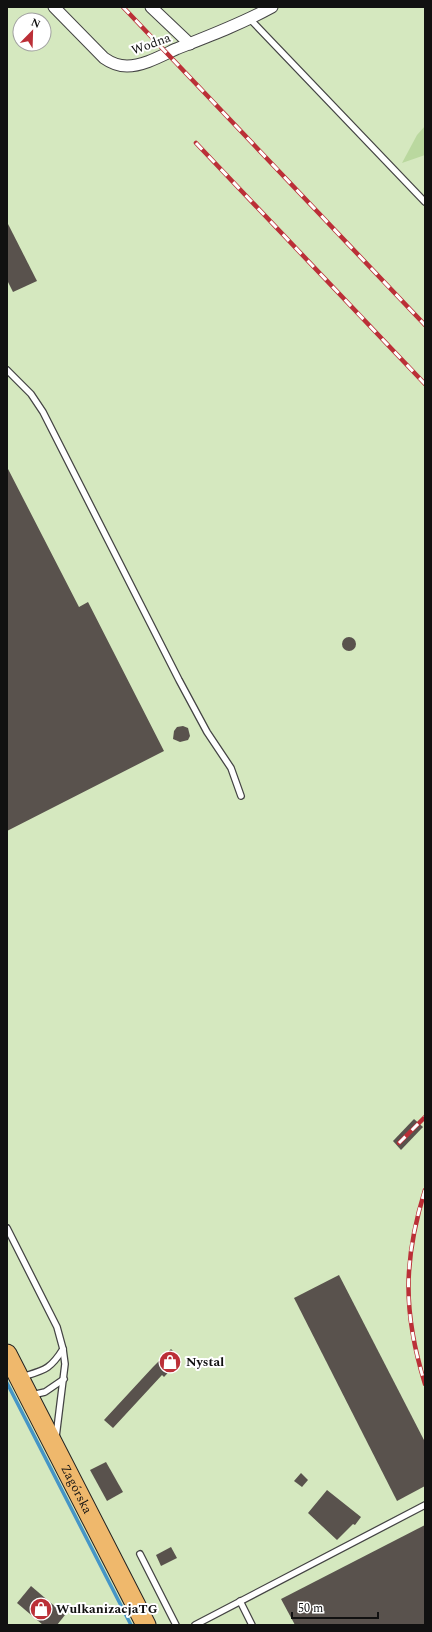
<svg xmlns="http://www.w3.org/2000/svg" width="432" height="1632" viewBox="0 0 432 1632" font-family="Spectral,serif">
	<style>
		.green { fill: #d5e8bf; fill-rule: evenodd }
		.forest { fill: #bad89f }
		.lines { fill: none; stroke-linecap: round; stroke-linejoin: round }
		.stream { stroke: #4696c7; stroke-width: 3.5 }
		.building { fill: #59524d }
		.service-casing { stroke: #444; stroke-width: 8 }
		.minor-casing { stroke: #444; stroke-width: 13 }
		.trunk-casing { stroke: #222; stroke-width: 21 }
		.service { stroke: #fff; stroke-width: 5.5 }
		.minor { stroke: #fff; stroke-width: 11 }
		.trunk { stroke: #efb86c; stroke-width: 19 }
		.rail-casing { stroke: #bb2f37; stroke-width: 4.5 }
		.rail { stroke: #fff; stroke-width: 3; stroke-dasharray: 9; stroke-linecap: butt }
		.labels { text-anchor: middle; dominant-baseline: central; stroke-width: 4; stroke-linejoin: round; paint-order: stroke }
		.street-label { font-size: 13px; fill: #111; stroke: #fff }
		.poi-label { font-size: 13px; font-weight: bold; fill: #111; stroke: #fff; text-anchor: start }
	</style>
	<rect width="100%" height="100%" fill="#fefcf5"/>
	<!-- green -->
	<path class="green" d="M7,7h418v1618h-418zM20,20h24v24h-24z"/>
	<!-- forest -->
	<polygon class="forest" points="425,126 425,155 402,163 417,135"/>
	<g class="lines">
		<!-- stream -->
		<polyline class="stream" points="7,1383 131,1625"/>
	</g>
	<!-- building -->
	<g class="building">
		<polygon points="7,222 37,281 13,292 7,280"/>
		<polygon points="7,467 79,607 88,602 164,751 7,831"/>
		<circle cx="349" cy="644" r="7"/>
		<polygon points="183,726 188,728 190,736 188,740 180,742 173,739 174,731 177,727"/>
		<polygon points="414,1119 423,1127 401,1150 393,1141"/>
		<polygon points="339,1275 425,1442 425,1486 397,1501 294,1298"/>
		<polygon points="171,1349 181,1359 164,1377 162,1375 113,1428 104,1420 153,1367"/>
		<polygon points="106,1462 123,1492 107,1501 90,1470"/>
		<polygon points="301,1473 308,1480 302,1487 294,1481"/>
		<polygon points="327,1490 361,1517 355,1525 353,1524 337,1540 308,1513"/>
		<polygon points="425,1525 425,1625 295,1625 281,1599"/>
		<polygon points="171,1547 177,1558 161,1566 156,1555"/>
		<polygon points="31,1586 65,1615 57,1625 43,1625 17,1603"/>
	</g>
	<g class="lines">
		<!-- service casing -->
		<g class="service-casing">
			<g id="service">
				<polyline points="250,19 425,202"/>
				<polyline points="7,370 31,394 43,412 179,680 207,732 231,768 241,796"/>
				<polyline points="7,1228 57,1327 63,1349 65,1364 56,1437"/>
				<path d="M22,1377c22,-7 28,-7 41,-28"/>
				<polyline points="32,1395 45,1392 64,1379"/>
				<polyline points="140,1554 176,1625"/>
				<polyline points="240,1601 252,1625"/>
				<polyline points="195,1625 425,1505"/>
			</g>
		</g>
		<!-- minor casing -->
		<g class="minor-casing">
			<g id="minor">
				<path d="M54,7l50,51c7,5 14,8 23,8 16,0 34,-10 49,-17 33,-13 65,-25 96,-42"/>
				<polyline points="151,7 190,44"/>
			</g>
		</g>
		<!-- trunk casing -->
		<g class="trunk-casing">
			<g id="trunk">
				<path id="s1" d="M7,1354l139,271"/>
			</g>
		</g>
		<!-- service -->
		<use href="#service" class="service"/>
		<!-- minor -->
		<use href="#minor" class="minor"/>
		<!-- trunk -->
		<use href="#trunk" class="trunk"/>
		<!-- rail casing -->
		<g class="rail-casing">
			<g id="rail">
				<polyline points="123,7 425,325"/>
				<polyline points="196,143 425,384"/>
				<polyline points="399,1143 425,1117"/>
				<path d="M425,1190c-22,71 -22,123 0,194"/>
			</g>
		</g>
		<!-- rail -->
		<use href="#rail" class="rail"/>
	</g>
	<!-- icons -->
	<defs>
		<g id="shop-disc" transform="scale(1.15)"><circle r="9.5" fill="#bb2f37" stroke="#fff"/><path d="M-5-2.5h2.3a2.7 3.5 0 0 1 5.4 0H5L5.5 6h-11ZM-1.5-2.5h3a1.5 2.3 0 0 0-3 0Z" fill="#fff"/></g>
	</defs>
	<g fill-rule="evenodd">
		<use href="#shop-disc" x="170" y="1362"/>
		<use href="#shop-disc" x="41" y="1609"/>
	</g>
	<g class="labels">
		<!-- street labels -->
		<g class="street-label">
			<text transform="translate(151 44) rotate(-20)">Wodna</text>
			<text stroke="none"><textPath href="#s1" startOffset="152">Zagórska</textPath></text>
		</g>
		<!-- poi labels -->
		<g class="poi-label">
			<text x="186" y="1362">Nystal</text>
			<text x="56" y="1609">WulkanizacjaTG</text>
		</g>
	</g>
	<!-- border -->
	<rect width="432" height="1632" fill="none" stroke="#111111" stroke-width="16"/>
	<!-- north arrow -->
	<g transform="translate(32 32) rotate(23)"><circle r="19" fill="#ffffff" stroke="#a0a0a0"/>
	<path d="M0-3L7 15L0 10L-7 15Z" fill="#bb2f37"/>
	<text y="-6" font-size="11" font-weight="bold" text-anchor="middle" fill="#111111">N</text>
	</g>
	<!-- scale -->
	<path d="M292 1612v6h86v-6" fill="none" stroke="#111111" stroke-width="2"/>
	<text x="298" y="1612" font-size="12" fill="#111111" stroke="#ffffff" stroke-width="3" paint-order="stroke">50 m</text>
</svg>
